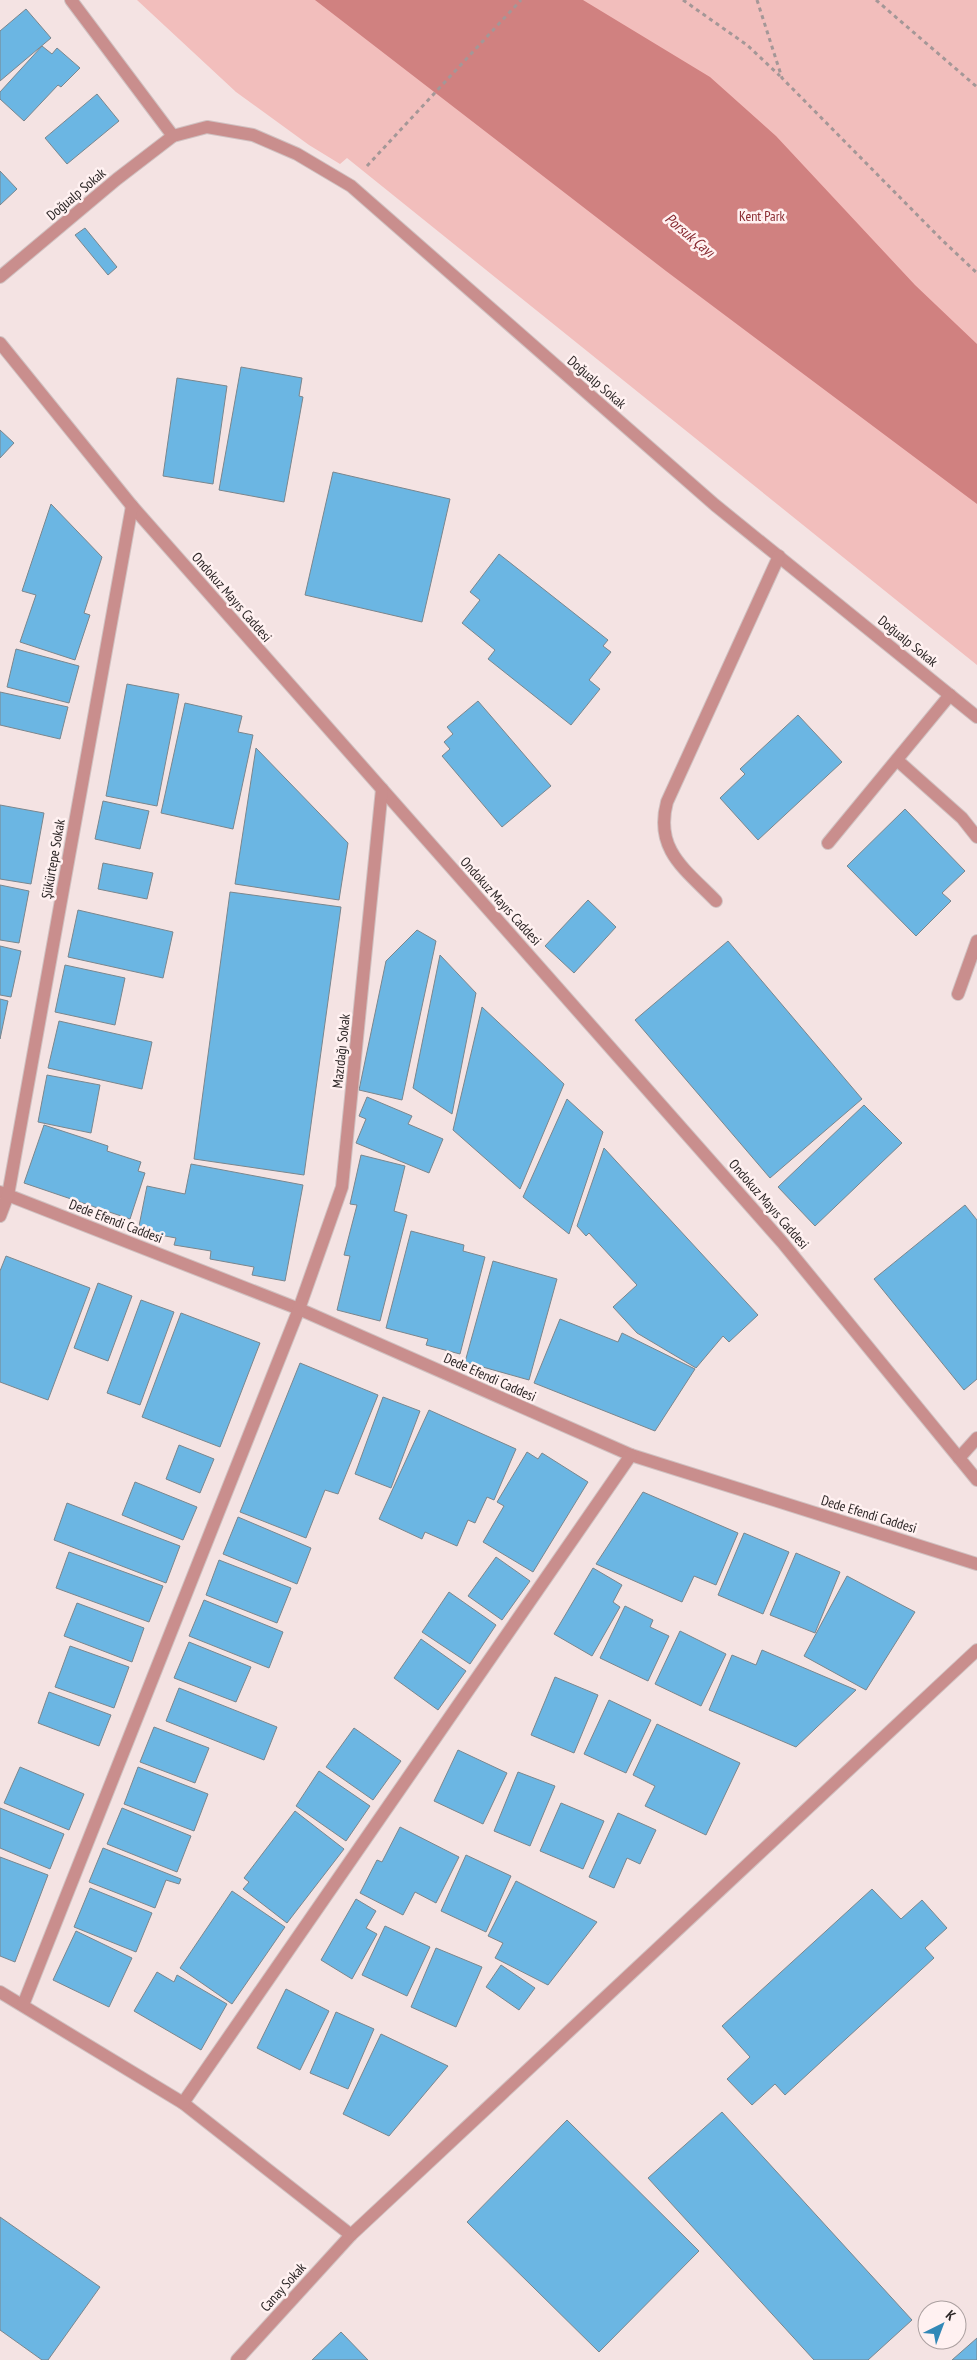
<svg xmlns="http://www.w3.org/2000/svg" width="977" height="2360" viewBox="0 0 977 2360" font-family="'PT Sans Narrow',sans-serif">
	<style>
		.green { fill: #f2bebc }
		.water { fill: #d08180 }
		.building { fill: #6bb6e3; stroke: #7a868d }
		.lines { fill: none; stroke-linecap: round; stroke-linejoin: round }
		.minor-casing { stroke: #d0c1c1; stroke-width: 14 }
		.path { stroke: #a49797; stroke-width: 3; stroke-dasharray: 4 4; stroke-linecap: butt }
		.minor { stroke: #c98e8d; stroke-width: 12 }
		.labels { text-anchor: middle; dominant-baseline: central; stroke-width: 5; stroke-linejoin: round; paint-order: stroke }
		.street-label { font-size: 14px; fill: #2c2626; stroke: #fff1f1 }
		.park-label { font-size: 14px; fill: #8a2b31; stroke: #fff1f1 }
		.water-label { font-size: 15px; font-style: italic; fill: #86272e; stroke: #fff1f1 }
	</style>
	<rect width="100%" height="100%" fill="#f4e3e3"/>
	<!-- green -->
	<polygon class="green" points="137,0 977,0 977,665 347,158 340,164 309,145 236,92"/>
	<!-- water -->
	<polygon class="water" points="315,0 583,0 710,77 776,136 915,285 977,344 977,504 666,271"/>
	<!-- building -->
	<g class="building">
		<polygon points="26,9 51,38 0,81 0,31"/>
		<polygon points="42,46 52,54 57,48 80,68 61,87 58,85 24,121 0,99 0,92"/>
		<polygon points="97,94 119,121 67,164 45,138"/>
		<polygon points="0,171 17,189 0,205"/>
		<polygon points="85,228 117,267 108,275 75,235"/>
		<polygon points="241,367 302,378 299,396 303,397 284,502 219,490"/>
		<polygon points="177,378 227,386 213,484 163,476"/>
		<polygon points="0,430 14,443 0,458"/>
		<polygon points="333,472 450,499 422,622 305,595"/>
		<polygon points="51,504 102,557 84,613 90,615 75,660 20,642 36,595 22,591"/>
		<polygon points="499,554 608,640 603,646 611,652 589,680 600,689 571,725 488,659 495,650 462,623 480,600 470,592"/>
		<polygon points="16,649 79,666 69,703 7,687"/>
		<polygon points="127,684 179,694 157,806 106,796"/>
		<polygon points="0,692 68,707 60,739 0,725"/>
		<polygon points="478,701 551,786 502,827 442,756 450,749 444,742 453,734 447,727"/>
		<polygon points="185,703 242,716 238,732 253,735 233,829 161,813"/>
		<polygon points="798,715 842,762 758,840 720,798 745,774 740,769"/>
		<polygon points="256,748 348,843 339,900 235,884"/>
		<polygon points="103,801 149,811 140,849 95,839"/>
		<polygon points="0,805 44,813 31,884 0,879"/>
		<polygon points="905,809 965,871 942,893 951,901 916,936 847,866"/>
		<polygon points="103,863 153,873 147,899 98,889"/>
		<polygon points="0,885 29,891 19,943 0,940"/>
		<polygon points="230,892 341,907 304,1175 194,1159"/>
		<polygon points="588,900 616,927 574,973 545,946"/>
		<polygon points="78,910 173,932 163,978 68,957"/>
		<polygon points="417,930 436,941 402,1100 359,1090 386,961"/>
		<polygon points="728,941 862,1099 770,1178 635,1020"/>
		<polygon points="0,946 21,951 11,997 0,995"/>
		<polygon points="440,955 476,993 452,1114 413,1088"/>
		<polygon points="65,965 125,978 115,1025 55,1012"/>
		<polygon points="0,999 8,1001 0,1039"/>
		<polygon points="482,1007 564,1084 520,1189 453,1130"/>
		<polygon points="59,1021 152,1042 142,1089 48,1068"/>
		<polygon points="47,1075 100,1085 91,1133 38,1122"/>
		<polygon points="367,1097 412,1116 408,1124 443,1139 429,1173 356,1143 366,1119 359,1116"/>
		<polygon points="567,1099 603,1132 569,1234 523,1197"/>
		<polygon points="864,1105 902,1143 815,1226 778,1187"/>
		<polygon points="44,1125 108,1146 107,1151 141,1162 138,1171 145,1173 130,1219 24,1183"/>
		<polygon points="604,1148 758,1315 729,1342 723,1336 696,1368 637,1333 613,1307 637,1285 589,1233 586,1236 577,1226"/>
		<polygon points="361,1155 405,1166 394,1211 407,1215 380,1321 337,1310 350,1256 344,1255 357,1205 350,1204"/>
		<polygon points="191,1164 303,1185 285,1281 252,1275 254,1267 210,1259 211,1251 174,1245 176,1238 138,1231 147,1186 185,1194"/>
		<polygon points="965,1205 977,1220 977,1379 964,1390 874,1279"/>
		<polygon points="411,1231 464,1245 463,1251 485,1257 460,1354 426,1345 428,1339 386,1328"/>
		<polygon points="6,1256 90,1288 48,1400 0,1382 0,1271"/>
		<polygon points="493,1261 557,1279 529,1380 465,1362"/>
		<polygon points="98,1283 132,1296 108,1361 74,1348"/>
		<polygon points="141,1300 174,1312 140,1405 107,1393"/>
		<polygon points="181,1313 260,1343 220,1447 142,1417"/>
		<polygon points="560,1319 618,1342 622,1333 695,1369 655,1431 534,1383"/>
		<polygon points="300,1363 378,1395 338,1494 325,1490 306,1538 240,1512"/>
		<polygon points="383,1397 420,1411 391,1488 355,1474"/>
		<polygon points="429,1410 516,1449 494,1500 487,1497 475,1523 468,1520 457,1546 425,1532 422,1539 379,1519"/>
		<polygon points="179,1445 214,1459 200,1493 166,1479"/>
		<polygon points="527,1452 538,1459 542,1453 588,1482 533,1572 483,1542 504,1506 497,1502"/>
		<polygon points="135,1482 197,1507 183,1540 122,1515"/>
		<polygon points="643,1492 738,1533 716,1585 694,1576 682,1602 596,1564"/>
		<polygon points="67,1503 180,1546 166,1583 54,1540"/>
		<polygon points="238,1517 311,1548 297,1584 223,1554"/>
		<polygon points="744,1533 789,1552 763,1614 718,1595"/>
		<polygon points="69,1552 163,1586 149,1622 56,1588"/>
		<polygon points="796,1553 840,1572 815,1633 770,1615"/>
		<polygon points="496,1557 530,1581 502,1620 468,1596"/>
		<polygon points="219,1560 291,1588 277,1623 206,1595"/>
		<polygon points="593,1568 622,1585 613,1602 620,1607 592,1656 554,1634"/>
		<polygon points="847,1576 915,1612 866,1690 804,1656"/>
		<polygon points="449,1592 496,1625 470,1664 422,1632"/>
		<polygon points="204,1600 283,1632 269,1668 189,1636"/>
		<polygon points="77,1603 144,1628 132,1662 64,1636"/>
		<polygon points="625,1606 653,1620 650,1627 669,1636 648,1681 600,1658"/>
		<polygon points="680,1631 726,1654 701,1706 655,1684"/>
		<polygon points="421,1639 466,1671 438,1710 394,1678"/>
		<polygon points="189,1642 251,1667 236,1702 174,1678"/>
		<polygon points="70,1646 129,1667 114,1708 55,1687"/>
		<polygon points="762,1650 856,1690 796,1747 709,1710 732,1655 756,1665"/>
		<polygon points="555,1677 598,1695 574,1753 531,1735"/>
		<polygon points="179,1688 277,1727 264,1760 166,1721"/>
		<polygon points="49,1692 111,1715 99,1746 38,1723"/>
		<polygon points="609,1700 651,1720 626,1773 584,1754"/>
		<polygon points="657,1724 740,1763 706,1835 645,1806 655,1786 633,1775"/>
		<polygon points="154,1727 209,1748 195,1783 140,1762"/>
		<polygon points="354,1728 401,1761 373,1800 326,1767"/>
		<polygon points="458,1750 507,1773 483,1824 434,1801"/>
		<polygon points="20,1767 84,1794 69,1830 4,1803"/>
		<polygon points="138,1767 208,1794 194,1831 124,1804"/>
		<polygon points="319,1771 370,1806 346,1841 296,1806"/>
		<polygon points="518,1772 555,1786 530,1846 494,1831"/>
		<polygon points="561,1803 604,1821 583,1869 540,1851"/>
		<polygon points="0,1808 64,1834 50,1869 0,1848"/>
		<polygon points="122,1808 191,1836 177,1872 107,1844"/>
		<polygon points="295,1811 344,1849 287,1923 243,1889 249,1882 244,1878"/>
		<polygon points="618,1813 656,1830 640,1864 627,1858 614,1888 589,1877"/>
		<polygon points="400,1827 459,1857 436,1903 415,1892 403,1915 360,1893 377,1860 382,1862"/>
		<polygon points="103,1848 181,1879 179,1884 166,1880 155,1908 89,1882"/>
		<polygon points="466,1855 511,1876 486,1932 441,1911"/>
		<polygon points="0,1857 48,1875 15,1962 0,1956"/>
		<polygon points="516,1881 597,1922 548,1985 495,1958 503,1943 488,1936"/>
		<polygon points="90,1888 152,1913 136,1952 74,1927"/>
		<polygon points="872,1889 901,1919 922,1900 947,1928 925,1948 934,1958 785,2095 775,2084 752,2105 727,2079 750,2057 722,2026"/>
		<polygon points="232,1891 285,1927 232,2004 180,1968"/>
		<polygon points="356,1899 376,1911 366,1928 377,1934 352,1979 321,1960"/>
		<polygon points="385,1926 430,1947 407,1996 362,1975"/>
		<polygon points="76,1931 132,1958 109,2007 53,1980"/>
		<polygon points="436,1948 482,1967 456,2027 411,2007"/>
		<polygon points="501,1965 535,1988 519,2010 486,1987"/>
		<polygon points="157,1972 174,1982 177,1975 227,2004 201,2050 134,2011"/>
		<polygon points="286,1989 329,2011 300,2070 257,2048"/>
		<polygon points="336,2012 374,2029 348,2089 310,2073"/>
		<polygon points="381,2034 448,2066 389,2136 343,2114"/>
		<polygon points="722,2112 912,2320 868,2360 814,2360 648,2178"/>
		<polygon points="567,2120 699,2251 599,2352 467,2222"/>
		<polygon points="0,2217 100,2287 48,2360 42,2360 0,2330"/>
		<polygon points="341,2332 368,2360 312,2360"/>
		<polygon points="977,2338 977,2360 952,2360"/>
	</g>
	<g class="lines">
		<!-- minor casing -->
		<g class="minor-casing">
			<g id="minor">
				<polyline points="71,0 173,136"/>
				<polyline points="0,277 117,179 173,136 207,127 253,135 297,154 351,186 715,505 977,717"/>
				<polyline points="0,343 132,506 782,1242 977,1480"/>
				<polyline points="897,760 962,818 977,837"/>
				<polyline points="828,843 950,695"/>
				<path d="M716,901c-30,-31 -62,-51 -49,-99l112,-246"/>
				<polyline points="958,994 977,941"/>
				<polyline points="0,1192 299,1309 631,1455 977,1564"/>
				<polyline points="0,1216 8,1195 132,506"/>
				<polyline points="959,1458 977,1438"/>
				<polyline points="0,1992 183,2103 351,2235"/>
				<polyline points="23,2005 299,1309 342,1187 382,789"/>
				<polyline points="183,2103 631,1455"/>
				<polyline points="237,2360 351,2235 977,1650"/>
			</g>
		</g>
		<!-- path -->
		<g class="path">
			<polyline points="683,0 747,45 780,76"/>
			<polyline points="757,0 782,78 942,240 977,273"/>
			<polyline points="876,0 977,87"/>
			<polyline points="367,166 521,0"/>
		</g>
		<!-- minor -->
		<use href="#minor" class="minor"/>
	</g>
	<g class="labels">
		<!-- street labels -->
		<g class="street-label">
			<text transform="translate(76 194) rotate(-40)">Doğualp Sokak</text>
			<text transform="translate(597 382) rotate(41)">Doğualp Sokak</text>
			<text transform="translate(232 597) rotate(49)">Ondokuz Mayıs Caddesi</text>
			<text transform="translate(908 641) rotate(39)">Doğualp Sokak</text>
			<text transform="translate(53 859) rotate(-80)">Şükürtepe Sokak</text>
			<text transform="translate(501 901) rotate(48)">Ondokuz Mayıs Caddesi</text>
			<text transform="translate(341 1051) rotate(-84)">Mazıdağı Sokak</text>
			<text transform="translate(769 1204) rotate(49)">Ondokuz Mayıs Caddesi</text>
			<text transform="translate(116 1221) rotate(21)">Dede Efendi Caddesi</text>
			<text transform="translate(490 1377) rotate(24)">Dede Efendi Caddesi</text>
			<text transform="translate(869 1514) rotate(17)">Dede Efendi Caddesi</text>
			<text transform="translate(283 2287) rotate(-48)">Canay Sokak</text>
		</g>
		<!-- park labels -->
		<g class="park-label">
			<text x="762" y="216">Kent Park</text>
		</g>
		<!-- water labels -->
		<g class="water-label">
			<text transform="translate(690 235) rotate(40)">Porsuk Çayı</text>
		</g>
	</g>
	<!-- north arrow -->
	<g transform="translate(942 2325) rotate(42)"><circle r="24" fill="#fff1f1" stroke="#aba0a0"/>
	<path d="M0-4L9 19L0 12L-9 19Z" fill="#3288b7"/>
	<text y="-8" font-size="14" font-weight="bold" text-anchor="middle" fill="#2c2626">K</text>
	</g>
</svg>
